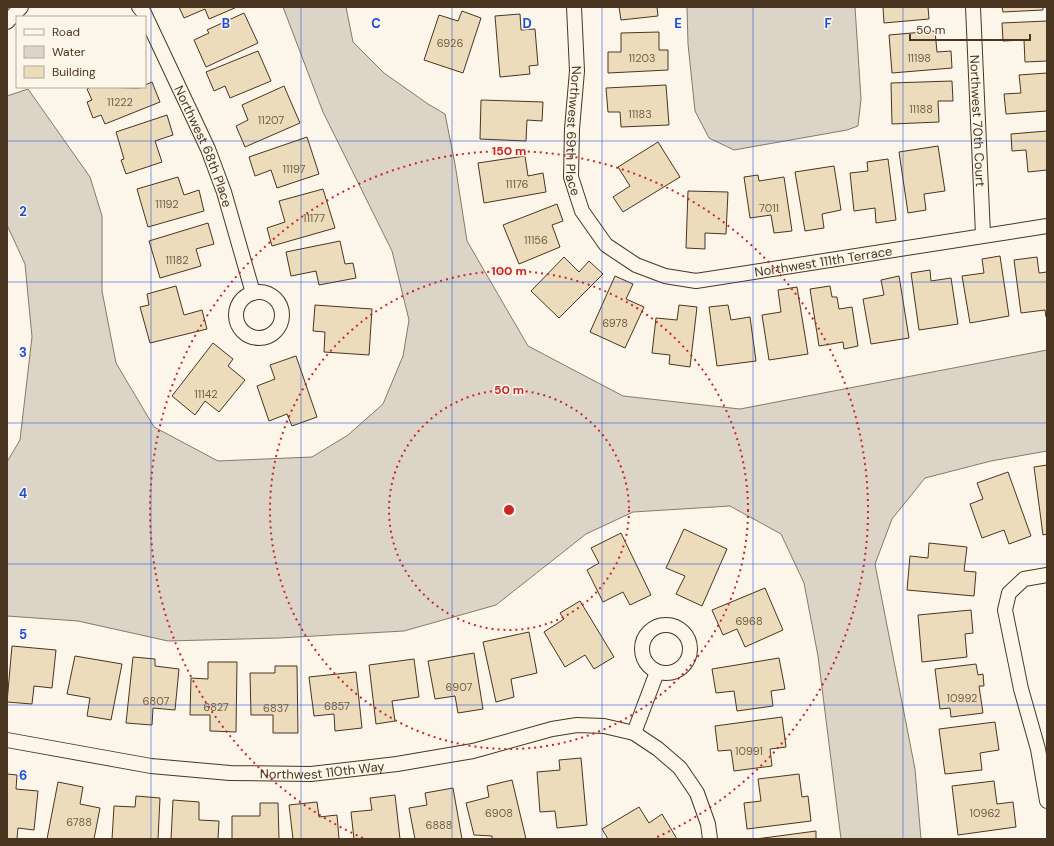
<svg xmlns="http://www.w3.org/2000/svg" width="1054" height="846" viewBox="0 0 1054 846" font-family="'DM Sans',sans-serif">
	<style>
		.water { fill: #dcd4c6; stroke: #887966 }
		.building { fill: #ecdcbc; stroke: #4a3520 }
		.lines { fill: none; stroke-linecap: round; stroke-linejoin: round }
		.street-casing { stroke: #4a3520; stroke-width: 16 }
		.street { stroke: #fbf6e9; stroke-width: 14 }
		.grid { fill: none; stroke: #1d4ed8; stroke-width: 1; stroke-opacity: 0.55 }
		.ring { fill: none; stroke: #c62828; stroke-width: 2; stroke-dasharray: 2 4 }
		.labels { text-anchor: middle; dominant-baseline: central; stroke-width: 3; stroke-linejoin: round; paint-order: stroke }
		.number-label { font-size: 11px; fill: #725f47 }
		.street-label { font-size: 13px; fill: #4a3520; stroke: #fbf6e9 }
		.grid-label { font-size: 13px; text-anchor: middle; font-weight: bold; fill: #1d4ed8; stroke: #fbf6e9; stroke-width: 3; stroke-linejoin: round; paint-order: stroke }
		.centre { fill: #c62828; stroke: #fbf6e9; stroke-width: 2 }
		.ring-label { font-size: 12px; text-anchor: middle; font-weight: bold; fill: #c62828; stroke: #fbf6e9; stroke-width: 3; stroke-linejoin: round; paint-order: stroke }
	</style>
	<rect width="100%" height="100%" fill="#fbf6e9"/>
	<!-- water -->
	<g class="water">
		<polygon points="283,7 346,7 353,42 384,73 428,104 445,114 455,164 467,241 528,346 623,396 740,409 1047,350 1047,451 991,461 925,478 892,519 875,564 915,769 921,839 841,839 818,656 804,583 781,534 730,506 633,512 586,534 496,605 404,631 279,638 168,641 78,621 7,616 7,462 20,440 32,337 25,264 7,225 7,96 28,89 90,177 102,216 102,291 116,363 154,427 218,461 312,457 348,435 383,404 403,356 409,320 392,251 323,112"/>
		<polygon points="687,7 855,7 861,99 858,126 847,130 734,150 709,138 695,111 688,44"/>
	</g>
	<!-- building -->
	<g class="building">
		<polygon points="179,7 237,7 209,19 205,9 184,18"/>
		<polygon points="619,7 657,7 658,16 621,20"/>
		<polygon points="883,7 928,7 929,19 884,23"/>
		<polygon points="1002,7 1043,7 1043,10 1003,12"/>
		<polygon points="462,11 481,18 463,73 424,60 439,15 458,21"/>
		<polygon points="244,13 258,43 206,67 194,40 209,33 207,30"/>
		<polygon points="520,14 521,30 535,29 538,65 529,66 530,74 500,77 495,16"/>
		<polygon points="1047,21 1047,61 1025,62 1024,40 1003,41 1002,23"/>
		<polygon points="935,31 937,52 951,51 952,68 892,73 889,35"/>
		<polygon points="659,32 659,50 668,50 668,70 608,73 608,52 621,52 621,33"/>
		<polygon points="258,51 271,81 230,98 225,86 214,91 206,72"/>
		<polygon points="1047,73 1047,111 1006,114 1004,94 1021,93 1019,75"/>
		<polygon points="952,81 953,101 938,101 939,122 892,124 891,83"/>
		<polygon points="152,82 160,102 105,124 101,115 93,118 87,102 92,100 87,89 91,87 138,88 145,87 145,85"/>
		<polygon points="666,85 669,125 621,127 620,112 608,112 606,88"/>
		<polygon points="284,86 300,123 245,147 236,126 248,120 242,105"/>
		<polygon points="481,100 543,102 542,121 527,120 526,141 480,139"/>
		<polygon points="167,115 173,135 155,141 162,162 126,174 121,160 124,159 116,132"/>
		<polygon points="1047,131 1047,170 1028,172 1026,150 1012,151 1011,134"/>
		<polygon points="307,137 319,174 277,188 271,170 255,176 249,157"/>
		<polygon points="658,142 680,177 623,212 613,197 630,186 618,167"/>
		<polygon points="938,146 945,191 924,194 926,210 908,213 899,152"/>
		<polygon points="525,156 528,176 543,173 546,192 484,203 478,163"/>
		<polygon points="888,159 896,220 876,223 875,208 854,211 850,173 868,171 867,162"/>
		<polygon points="834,166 841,210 822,214 824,228 805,231 795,172"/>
		<polygon points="758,175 759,181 784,177 792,231 774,233 771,215 750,218 744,177"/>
		<polygon points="178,177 184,195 199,190 204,211 148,227 137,189"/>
		<polygon points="323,189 335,228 272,246 267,228 285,222 279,201"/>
		<polygon points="688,191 728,192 726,234 705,233 705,249 686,248"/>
		<polygon points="557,204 563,221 552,225 560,247 519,264 503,225"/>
		<polygon points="208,223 214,244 196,249 201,266 160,278 149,241"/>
		<polygon points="340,241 345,264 353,263 356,278 319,285 316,271 291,276 286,252"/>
		<polygon points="1000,256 1009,316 970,323 962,276 984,273 982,259"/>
		<polygon points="564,257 579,272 589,261 603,274 559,318 531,291"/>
		<polygon points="1037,257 1039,273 1047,272 1047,316 1046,317 1045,310 1021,313 1014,260"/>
		<polygon points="930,270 931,281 951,278 958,324 919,330 911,273"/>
		<polygon points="615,276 633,284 626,299 644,307 625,348 590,332"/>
		<polygon points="899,276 909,338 871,344 863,299 884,295 881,280"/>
		<polygon points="176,286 184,315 202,310 207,329 150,343 140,307 149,305 147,294"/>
		<polygon points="830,286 832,297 837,297 839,309 852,307 858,346 844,349 843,342 819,346 810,289"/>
		<polygon points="797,287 808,354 769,360 762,315 781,312 778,290"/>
		<polygon points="315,305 372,309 369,355 324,352 325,332 313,331"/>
		<polygon points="679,305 697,307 690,367 669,364 670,355 652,353 656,318 677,320"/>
		<polygon points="728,305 731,320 750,317 756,361 717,366 709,307"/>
		<polygon points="213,343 233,359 228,366 245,380 219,412 205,401 195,415 172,396"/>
		<polygon points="296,356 317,417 292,426 287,414 269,421 257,386 275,379 270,365"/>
		<polygon points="1047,465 1047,534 1043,535 1034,467"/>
		<polygon points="1008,472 1031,536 1009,544 1004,530 982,538 970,504 983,499 977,483"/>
		<polygon points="684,529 727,549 702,606 676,594 685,576 666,568"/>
		<polygon points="621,533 651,595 630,605 623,592 603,602 587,570 599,563 591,548"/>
		<polygon points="929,543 967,547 964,571 976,572 974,596 907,590 910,556 928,558"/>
		<polygon points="765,588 783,630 745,647 737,629 723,635 712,610"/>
		<polygon points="580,601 614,657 594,669 585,655 565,667 544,632 564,619 560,613"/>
		<polygon points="971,610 973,633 965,634 967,657 922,662 918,615"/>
		<polygon points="529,632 537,673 511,679 514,697 496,702 483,642"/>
		<polygon points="12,646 56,650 52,688 34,686 32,704 7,702"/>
		<polygon points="474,653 483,709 458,713 455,696 435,699 428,661"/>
		<polygon points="75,656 122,664 111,720 87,716 90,698 67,694"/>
		<polygon points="133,657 155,659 155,666 179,669 175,710 153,708 152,725 126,723"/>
		<polygon points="779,658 785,689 771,691 773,706 737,711 734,691 716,693 712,669"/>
		<polygon points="414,659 419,697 392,701 395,721 376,724 369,665"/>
		<polygon points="208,662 237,662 236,732 210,731 210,715 190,715 191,678 208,679"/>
		<polygon points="976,664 978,675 983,674 984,686 979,686 983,713 951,717 950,708 940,709 935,669"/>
		<polygon points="275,666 297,666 298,733 273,733 273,715 251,715 250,673 275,673"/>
		<polygon points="356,672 362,728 335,731 334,714 314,716 309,677"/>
		<polygon points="782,717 786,747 770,749 772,766 734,771 731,750 718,751 715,726"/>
		<polygon points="995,722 999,750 980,753 982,770 945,774 939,729"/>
		<polygon points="581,758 587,825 557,828 555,811 540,812 537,772 560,770 559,760"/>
		<polygon points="7,774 17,775 16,789 38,791 34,830 18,828 17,839 7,839"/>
		<polygon points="799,774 802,797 808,796 811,821 747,829 744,803 761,801 758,779"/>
		<polygon points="512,780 526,839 492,839 492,836 474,835 466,803 489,797 487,786"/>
		<polygon points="994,781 997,804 1013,802 1016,827 958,835 952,786"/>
		<polygon points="58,782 83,787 80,804 100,808 94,839 47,839"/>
		<polygon points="453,788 462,839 415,839 409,808 427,805 425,793"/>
		<polygon points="395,795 400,839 354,839 351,812 372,810 370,798"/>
		<polygon points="136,796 160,798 158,839 112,839 114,806 135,807"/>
		<polygon points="173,800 199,802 199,820 219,821 218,839 171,839"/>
		<polygon points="317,802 319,817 337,815 339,839 293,839 289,805"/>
		<polygon points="260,803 278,803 279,839 232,839 232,816 260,816"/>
		<polygon points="639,807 649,823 662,814 677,839 608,839 602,829"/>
		<polygon points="816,831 816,839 756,839"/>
	</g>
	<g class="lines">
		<!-- street casing -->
		<g class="street-casing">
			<g id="street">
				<path id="s1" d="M139,7l5,6 64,136 16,43 29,101"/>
				<path id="s2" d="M574,7l3,64 -5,58 -1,48 11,34 24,34 30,20 29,11 31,5 351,-55"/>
				<path id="s3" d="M973,7l10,228"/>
				<polyline points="7,22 21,7"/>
				<circle cx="259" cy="315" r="23"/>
				<polyline points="1047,575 1024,579 1009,593 1005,610 1021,689 1038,749 1047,801"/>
				<circle cx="666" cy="649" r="24"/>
				<polyline points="634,733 657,672"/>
				<path id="s4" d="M7,740l144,26 79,7 81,1 86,-10 76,-13 79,-22 25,-4 27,1 30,7 24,16 22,19 17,25 11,31 2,15"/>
			</g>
		</g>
		<!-- street -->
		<use href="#street" class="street"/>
	</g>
	<!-- grid -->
	<path class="grid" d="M151,7v832M301,7v832M452,7v832M602,7v832M753,7v832M903,7v832M7,141h1040M7,282h1040M7,423h1040M7,564h1040M7,705h1040"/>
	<!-- distance rings -->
	<g class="ring">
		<circle cx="509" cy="510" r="120"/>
		<circle cx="509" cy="510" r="239"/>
		<path d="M363 838A359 359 0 1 1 655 838"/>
	</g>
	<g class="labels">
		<!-- number labels -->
		<g class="number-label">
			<text x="450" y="43">6926</text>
			<text x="642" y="58">11203</text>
			<text x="919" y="58">11198</text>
			<text x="120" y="102">11222</text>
			<text x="921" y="109">11188</text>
			<text x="640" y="114">11183</text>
			<text x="271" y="120">11207</text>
			<text x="294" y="169">11197</text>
			<text x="517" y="184">11176</text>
			<text x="167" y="204">11192</text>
			<text x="769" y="208">7011</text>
			<text x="314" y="218">11177</text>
			<text x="536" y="240">11156</text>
			<text x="177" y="260">11182</text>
			<text x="615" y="323">6978</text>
			<text x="206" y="394">11142</text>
			<text x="749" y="621">6968</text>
			<text x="459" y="687">6907</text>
			<text x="962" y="698">10992</text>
			<text x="156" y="701">6807</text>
			<text x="337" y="706">6857</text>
			<text x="216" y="707">6827</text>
			<text x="276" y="708">6837</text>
			<text x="749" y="751">10991</text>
			<text x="499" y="813">6908</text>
			<text x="985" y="813">10962</text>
			<text x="79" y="822">6788</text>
			<text x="439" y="825">6888</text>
		</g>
		<!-- street labels -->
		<g class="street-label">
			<text stroke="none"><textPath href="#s3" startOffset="114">Northwest 70th Court</textPath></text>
			<text stroke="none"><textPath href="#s2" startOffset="124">Northwest 69th Place</textPath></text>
			<text stroke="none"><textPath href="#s1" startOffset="154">Northwest 68th Place</textPath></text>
			<text stroke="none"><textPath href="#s2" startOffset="475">Northwest 111th Terrace</textPath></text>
			<text stroke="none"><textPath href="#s4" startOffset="318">Northwest 110th Way</textPath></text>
		</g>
	</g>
	<g class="grid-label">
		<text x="226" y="28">B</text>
		<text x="376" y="28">C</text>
		<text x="527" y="28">D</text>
		<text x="678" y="28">E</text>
		<text x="828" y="28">F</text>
		<text x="23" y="216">2</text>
		<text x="23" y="357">3</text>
		<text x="23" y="498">4</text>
		<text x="23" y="639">5</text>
		<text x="23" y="780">6</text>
	</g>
	<circle cx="509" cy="510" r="6" class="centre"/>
	<g class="ring-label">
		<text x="509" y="155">150 m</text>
		<text x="509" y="275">100 m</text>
		<text x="509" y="394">50 m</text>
	</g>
	<!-- border -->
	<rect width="1054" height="846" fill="none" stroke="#4a3520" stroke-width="16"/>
	<!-- legend -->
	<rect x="16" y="16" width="130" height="72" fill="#fbf6e9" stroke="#b4a999"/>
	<rect x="24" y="29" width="20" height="6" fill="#fbf6e9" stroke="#b4a999"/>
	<text x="52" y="36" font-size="12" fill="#4a3520">Road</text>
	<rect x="24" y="46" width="20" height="12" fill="#dcd4c6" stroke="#b4a999"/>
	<text x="52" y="56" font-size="12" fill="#4a3520">Water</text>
	<rect x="24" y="66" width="20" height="12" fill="#ecdcbc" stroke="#b4a999"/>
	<text x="52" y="76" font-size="12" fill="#4a3520">Building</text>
	<!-- scale -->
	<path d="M910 34v6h120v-6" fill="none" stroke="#4a3520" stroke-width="2"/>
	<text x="916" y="34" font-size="12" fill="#4a3520" stroke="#fbf6e9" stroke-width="3" paint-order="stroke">50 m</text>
</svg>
